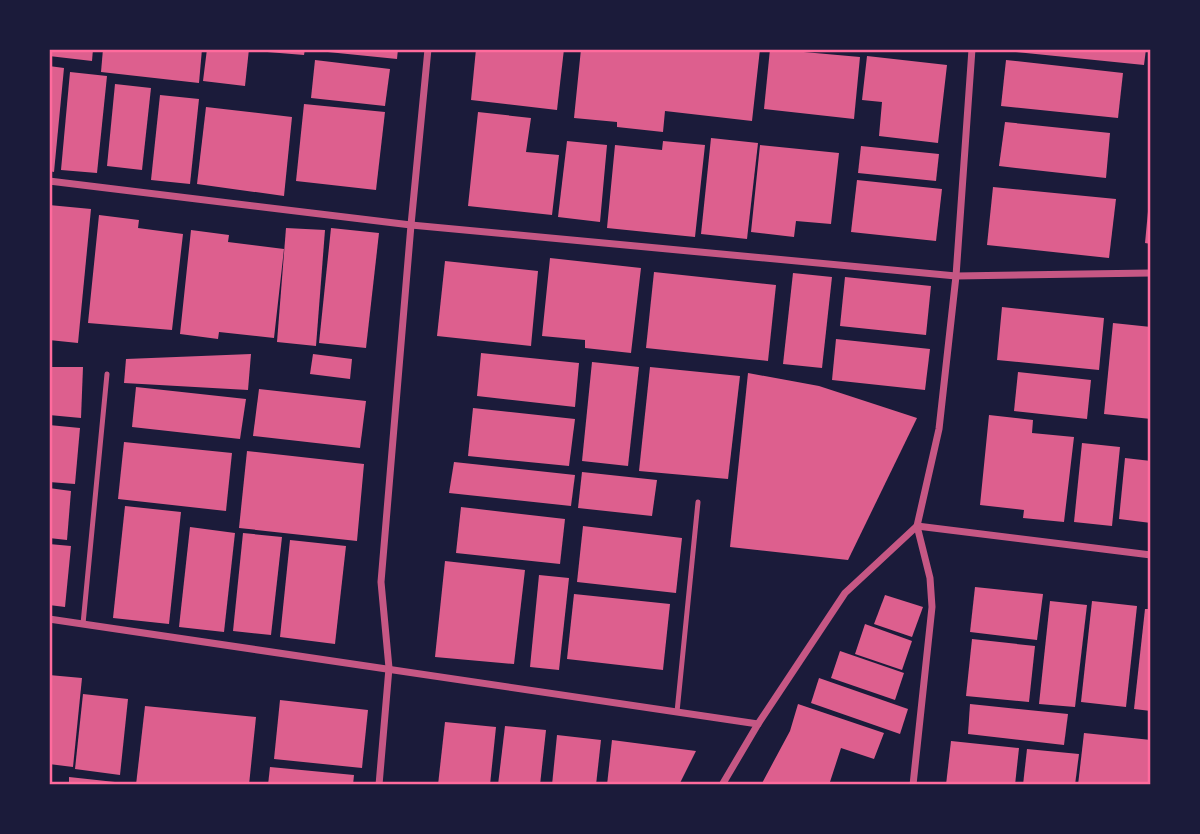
<svg xmlns="http://www.w3.org/2000/svg" width="1200" height="834" viewBox="0 0 1200 834" font-family="'Fira Sans Condensed',sans-serif">
	<style>
		.building { fill: #dd5f8e }
		.lines { fill: none; stroke-linecap: round; stroke-linejoin: round }
		.service { stroke: #c65784; stroke-width: 5 }
		.minor { stroke: #c65784; stroke-width: 7 }
		.neatline { fill: none; stroke: #ff6b9d; stroke-width: 2.5 }
	</style>
	<rect width="100%" height="100%" fill="#1b1b3a"/>
	<!-- building -->
	<g class="building">
		<polygon points="49,49 93,49 92,61 49,56"/>
		<polygon points="103,49 202,49 199,83 101,72"/>
		<polygon points="207,49 249,49 245,86 203,81"/>
		<polygon points="255,49 305,49 304,55 255,51"/>
		<polygon points="318,49 398,49 397,59 318,51"/>
		<polygon points="476,49 564,49 557,110 471,100"/>
		<polygon points="581,49 760,49 752,121 665,111 663,132 617,127 617,122 574,118"/>
		<polygon points="770,49 860,57 854,119 764,109"/>
		<polygon points="1016,49 1146,49 1144,65 1016,52"/>
		<polygon points="867,56 947,65 938,143 879,136 882,102 862,100"/>
		<polygon points="315,60 390,69 385,106 311,98"/>
		<polygon points="1006,60 1123,73 1118,118 1001,106"/>
		<polygon points="49,66 64,68 54,172 49,171"/>
		<polygon points="70,72 107,76 97,173 61,170"/>
		<polygon points="115,84 151,88 142,170 107,166"/>
		<polygon points="160,95 199,99 190,184 151,180"/>
		<polygon points="304,104 385,112 376,190 296,181"/>
		<polygon points="206,107 292,117 284,196 197,184"/>
		<polygon points="478,112 531,118 526,152 559,155 552,215 468,206"/>
		<polygon points="1005,122 1110,133 1106,178 999,166"/>
		<polygon points="711,138 758,143 747,239 701,234"/>
		<polygon points="567,141 607,145 600,222 558,217"/>
		<polygon points="663,141 705,145 695,237 607,228 615,145 662,150"/>
		<polygon points="760,145 839,153 831,224 796,221 794,237 751,232"/>
		<polygon points="861,146 939,154 936,181 858,173"/>
		<polygon points="857,180 942,189 936,241 851,232"/>
		<polygon points="993,187 1116,199 1109,258 987,245"/>
		<polygon points="1149,201 1151,201 1151,244 1145,243"/>
		<polygon points="49,205 91,209 78,343 49,340"/>
		<polygon points="99,215 139,220 138,228 183,234 172,330 88,323"/>
		<polygon points="286,228 325,230 316,346 277,342"/>
		<polygon points="331,228 379,233 366,348 319,343"/>
		<polygon points="191,230 229,235 228,242 284,249 274,338 219,332 218,339 180,334"/>
		<polygon points="550,258 641,268 631,353 585,348 585,340 542,336"/>
		<polygon points="445,261 538,271 531,346 437,336"/>
		<polygon points="654,272 776,285 768,361 646,348"/>
		<polygon points="793,273 832,277 822,368 783,364"/>
		<polygon points="845,277 931,286 926,335 840,326"/>
		<polygon points="1002,307 1104,318 1099,370 997,360"/>
		<polygon points="1113,323 1151,327 1151,419 1104,414"/>
		<polygon points="836,339 930,349 925,390 832,380"/>
		<polygon points="481,353 579,363 575,407 477,396"/>
		<polygon points="251,354 248,390 124,383 126,359"/>
		<polygon points="313,354 352,359 350,379 310,374"/>
		<polygon points="592,362 639,367 628,466 582,461"/>
		<polygon points="49,367 83,367 81,418 49,415"/>
		<polygon points="650,367 740,376 728,479 639,471"/>
		<polygon points="1018,372 1091,380 1087,419 1014,411"/>
		<polygon points="748,373 819,386 917,418 848,560 730,547"/>
		<polygon points="136,387 246,399 240,439 132,427"/>
		<polygon points="259,389 366,401 360,448 253,436"/>
		<polygon points="473,408 575,419 569,466 468,456"/>
		<polygon points="989,415 1033,420 1032,433 1074,437 1064,522 1023,518 1024,510 980,505"/>
		<polygon points="49,425 80,428 75,484 49,482"/>
		<polygon points="124,442 232,453 226,511 118,499"/>
		<polygon points="1082,443 1120,447 1112,526 1074,522"/>
		<polygon points="247,451 364,464 357,541 239,528"/>
		<polygon points="1125,458 1151,461 1151,523 1119,519"/>
		<polygon points="454,462 575,475 571,506 449,493"/>
		<polygon points="582,472 657,480 652,516 578,508"/>
		<polygon points="49,488 71,491 67,540 49,538"/>
		<polygon points="125,506 181,512 169,624 113,618"/>
		<polygon points="461,507 565,519 560,564 456,553"/>
		<polygon points="583,526 682,538 676,593 577,582"/>
		<polygon points="190,527 235,533 224,632 179,627"/>
		<polygon points="243,533 282,537 271,635 233,631"/>
		<polygon points="290,540 346,546 335,644 280,637"/>
		<polygon points="49,544 71,546 65,607 49,605"/>
		<polygon points="445,561 525,570 514,664 435,657"/>
		<polygon points="539,575 569,578 559,670 530,667"/>
		<polygon points="975,587 1043,594 1037,640 970,632"/>
		<polygon points="574,594 670,604 663,670 567,659"/>
		<polygon points="885,595 923,607 912,637 874,624"/>
		<polygon points="1050,601 1087,605 1075,707 1039,704"/>
		<polygon points="1092,601 1137,606 1126,707 1081,702"/>
		<polygon points="1145,609 1151,609 1151,711 1134,709"/>
		<polygon points="865,624 912,641 902,670 855,654"/>
		<polygon points="972,639 1035,646 1029,702 966,696"/>
		<polygon points="840,651 904,673 895,700 831,678"/>
		<polygon points="49,675 82,678 73,767 49,764"/>
		<polygon points="819,678 908,709 900,734 811,703"/>
		<polygon points="83,694 128,699 120,775 75,769"/>
		<polygon points="280,700 368,710 362,768 274,759"/>
		<polygon points="798,704 884,733 874,759 841,748 829,785 761,785 790,731"/>
		<polygon points="970,704 1068,714 1064,745 968,734"/>
		<polygon points="145,706 256,717 249,785 136,785"/>
		<polygon points="445,722 496,727 490,785 438,785"/>
		<polygon points="505,726 546,730 540,785 498,785"/>
		<polygon points="1084,733 1151,740 1151,785 1078,785"/>
		<polygon points="557,735 601,740 596,785 552,785"/>
		<polygon points="612,740 696,751 679,785 607,785"/>
		<polygon points="951,741 1019,748 1015,785 946,785"/>
		<polygon points="1027,749 1079,754 1075,785 1023,785"/>
		<polygon points="270,767 354,775 353,785 268,785"/>
		<polygon points="69,777 115,782 115,785 69,785"/>
	</g>
	<g class="lines">
		<!-- service -->
		<g class="service">
			<polyline points="83,624 107,374"/>
			<polyline points="677,712 698,502"/>
		</g>
		<!-- minor -->
		<g class="minor">
			<polyline points="49,181 411,225 956,276 1151,273"/>
			<polyline points="49,619 758,724"/>
			<polyline points="379,785 389,668 381,582 411,225 428,49"/>
			<polyline points="722,785 758,724 845,593 917,526 1151,555"/>
			<polyline points="913,785 932,607 930,578 917,526 939,429 956,276 972,49"/>
		</g>
	</g>
	<!-- border -->
	<rect width="1200" height="834" fill="none" stroke="#1b1b3a" stroke-width="102"/>
	<rect x="51" y="51" width="1098" height="732" class="neatline"/>
</svg>
